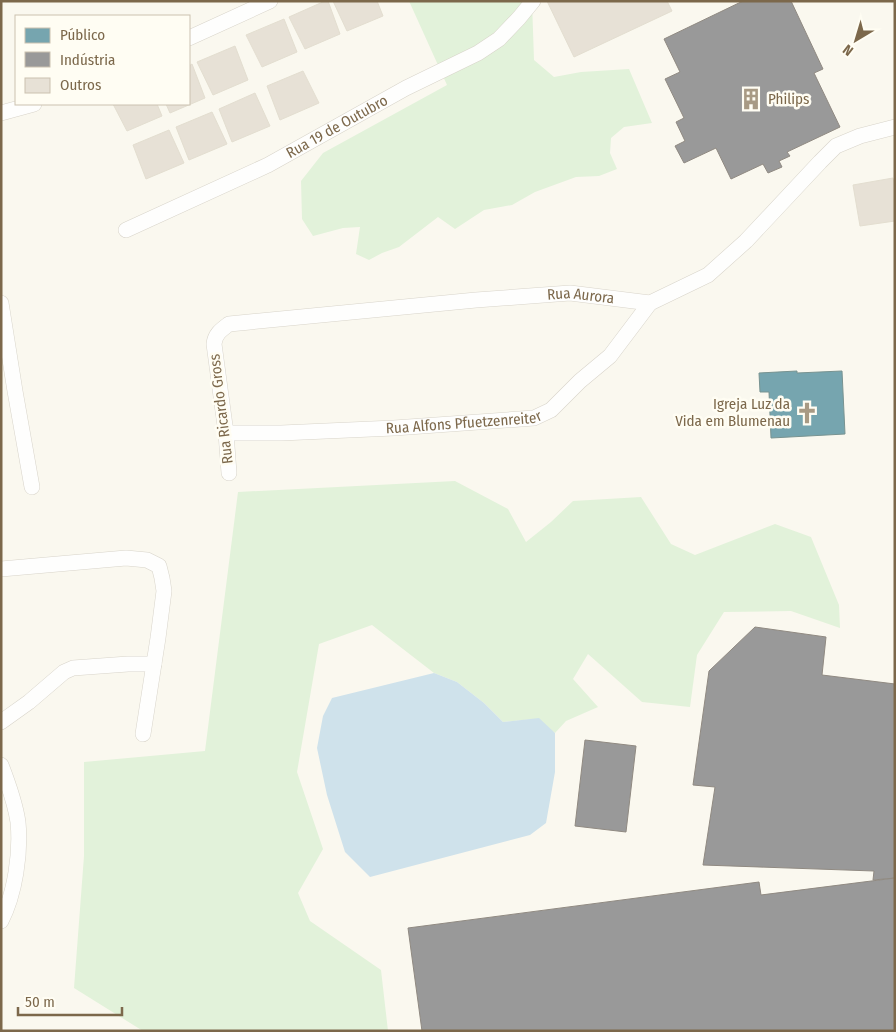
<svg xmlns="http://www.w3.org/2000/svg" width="896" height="1032" viewBox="0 0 896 1032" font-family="'Fira Sans Condensed',sans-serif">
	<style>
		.green { fill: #e2f2da }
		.water { fill: #cfe2eb }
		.public { fill: #76a5af; stroke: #789391 }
		.industry { fill: #999; stroke: #908a82 }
		.building { fill: #e7e1d6; stroke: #e3ded0 }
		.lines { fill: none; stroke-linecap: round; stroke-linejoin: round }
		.minor-casing { stroke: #d8d4ca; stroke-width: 16 }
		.minor { stroke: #fefefd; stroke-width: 15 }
		.labels { text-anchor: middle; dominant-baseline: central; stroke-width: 5; stroke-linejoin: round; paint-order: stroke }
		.poi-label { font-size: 15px; fill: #7c684b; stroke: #fffdf3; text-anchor: start }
		.street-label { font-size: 15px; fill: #7c684b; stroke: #fffdf3 }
	</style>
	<rect width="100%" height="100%" fill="#faf8ef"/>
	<!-- green -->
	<g class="green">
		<polygon points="409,1 532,1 534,60 554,77 581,72 629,69 652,123 624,127 611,138 610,153 617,169 599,176 576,177 535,192 512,205 484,210 455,229 438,217 399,247 382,253 369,260 356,254 360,227 343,228 313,236 302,219 301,181 323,153 447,85"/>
		<polygon points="455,481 508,509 526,542 551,522 573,501 641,497 671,544 695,555 775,524 811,537 839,605 840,628 791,611 724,612 697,655 690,707 642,702 588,654 573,679 598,707 566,721 555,733 534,719 503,722 484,703 457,682 434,673 372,625 319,644 297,772 323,849 298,893 310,921 381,970 388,1031 143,1031 74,988 84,856 84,762 205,751 238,492"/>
	</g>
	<!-- water -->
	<polygon class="water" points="434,673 457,682 484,703 503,722 539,718 555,733 555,772 546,823 530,835 370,877 345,852 327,795 317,748 323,716 332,698"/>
	<!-- public -->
	<polygon class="public" points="797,371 797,373 842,371 845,434 771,438 769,392 760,392 759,373"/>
	<!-- industry -->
	<g class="industry">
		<polygon points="743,1 791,1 823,69 814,73 840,127 787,152 790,156 779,161 782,167 768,173 763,164 731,179 716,148 684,163 675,146 685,141 676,122 684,118 665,79 680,72 664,39"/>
		<polygon points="755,627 826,637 822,675 895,684 895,878 873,880 874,871 703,865 715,787 693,785 709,671"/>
		<polygon points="585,740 636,746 626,832 575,826"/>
		<polygon points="895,878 895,1031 422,1031 408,928 759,882 761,895"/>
	</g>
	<!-- building -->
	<g class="building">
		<polygon points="325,1 328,1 340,34 305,49 289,17"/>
		<polygon points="333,1 377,1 383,16 347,31"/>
		<polygon points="547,1 667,1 672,11 574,57"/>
		<polygon points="284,19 297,52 262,67 246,35"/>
		<polygon points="235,46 248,80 213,95 197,62"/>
		<polygon points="192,64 205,98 170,113 166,104 189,104 189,66"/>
		<polygon points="303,71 319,103 280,120 267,86"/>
		<polygon points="255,93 270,126 232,142 219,109"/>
		<polygon points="113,104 157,104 162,116 127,131"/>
		<polygon points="212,112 227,144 189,160 176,127"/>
		<polygon points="169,130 184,163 146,179 133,145"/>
		<polygon points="893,178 895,188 895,221 860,226 853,185"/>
	</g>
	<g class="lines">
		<!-- minor casing -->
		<g class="minor-casing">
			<g id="minor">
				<polyline points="189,38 270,1"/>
				<polyline points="1,113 34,104"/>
				<path id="s1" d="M126,230l142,-65 138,-77 72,-35 21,-14 20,-21 14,-17"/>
				<polyline points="1,303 15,391 32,487"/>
				<path id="s2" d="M226,433h55l113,-5 140,-10 17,-8 29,-29 30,-25 40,-53"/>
				<path id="s3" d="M229,473l-3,-40 -12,-89c1,-10 7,-14 15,-20l247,-24 94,-7 80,10 58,-28 38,-34 74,-79 16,-16 24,-10 35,-9"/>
				<polyline points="1,569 126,558 147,560 159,566 162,578 164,591 158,638 143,734"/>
				<polyline points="1,722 29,702 64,672 73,668 128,664 154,664"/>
				<path d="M1,765c7,18 14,37 17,57 3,31 -3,72 -17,99"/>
			</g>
		</g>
		<!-- minor -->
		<use href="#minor" class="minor"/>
	</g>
	<!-- icons -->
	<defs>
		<g id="building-bare" transform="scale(1.725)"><path d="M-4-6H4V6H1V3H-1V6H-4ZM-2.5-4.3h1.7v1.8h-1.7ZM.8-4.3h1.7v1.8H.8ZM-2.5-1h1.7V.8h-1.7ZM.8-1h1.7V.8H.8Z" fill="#a89a84" stroke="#fffdf3" stroke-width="2.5" paint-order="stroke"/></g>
		<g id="church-bare" transform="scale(1.725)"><path d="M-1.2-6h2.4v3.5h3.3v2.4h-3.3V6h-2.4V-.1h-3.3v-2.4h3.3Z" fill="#a89a84" stroke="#fffdf3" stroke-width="2.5" paint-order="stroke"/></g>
	</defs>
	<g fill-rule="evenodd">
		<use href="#building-bare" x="751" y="99"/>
		<use href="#church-bare" x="807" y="413"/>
	</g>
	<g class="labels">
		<!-- poi labels -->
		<g class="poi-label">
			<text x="768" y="99">Philips</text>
			<text x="790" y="404" text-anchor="end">Igreja Luz da<tspan x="790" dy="17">Vida em Blumenau</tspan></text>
		</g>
		<!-- street labels -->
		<g class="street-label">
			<text stroke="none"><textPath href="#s1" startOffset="235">Rua 19 de Outubro</textPath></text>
			<text stroke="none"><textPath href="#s3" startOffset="509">Rua Aurora</textPath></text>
			<text transform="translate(221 409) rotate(-97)">Rua Ricardo Gross</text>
			<text stroke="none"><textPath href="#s2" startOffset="238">Rua Alfons Pfuetzenreiter</textPath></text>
		</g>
	</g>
	<!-- border -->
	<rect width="896" height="1032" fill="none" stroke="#7c684b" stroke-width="5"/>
	<!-- legend -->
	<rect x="15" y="15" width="175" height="90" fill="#fffdf3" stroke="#cbc1b0"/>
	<rect x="25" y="28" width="25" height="15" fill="#76a5af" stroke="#cbc1b0"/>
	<text x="60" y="40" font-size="15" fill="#7c684b">Público</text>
	<rect x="25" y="52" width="25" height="15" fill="#999999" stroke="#cbc1b0"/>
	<text x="60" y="65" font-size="15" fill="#7c684b">Indústria</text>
	<rect x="25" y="78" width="25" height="15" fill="#e7e1d6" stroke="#cbc1b0"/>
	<text x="60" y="90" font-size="15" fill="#7c684b">Outros</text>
	<!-- north arrow -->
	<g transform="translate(856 40) rotate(218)" stroke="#fffdf3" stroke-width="4" paint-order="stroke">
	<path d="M0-4L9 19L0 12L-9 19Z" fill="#7c684b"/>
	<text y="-8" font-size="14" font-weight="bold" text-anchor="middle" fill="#7c684b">N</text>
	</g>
	<!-- scale -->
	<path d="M18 1007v8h104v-8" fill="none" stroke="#7c684b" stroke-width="2.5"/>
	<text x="25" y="1007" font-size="15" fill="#7c684b" stroke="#fffdf3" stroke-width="4" paint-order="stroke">50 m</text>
</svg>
